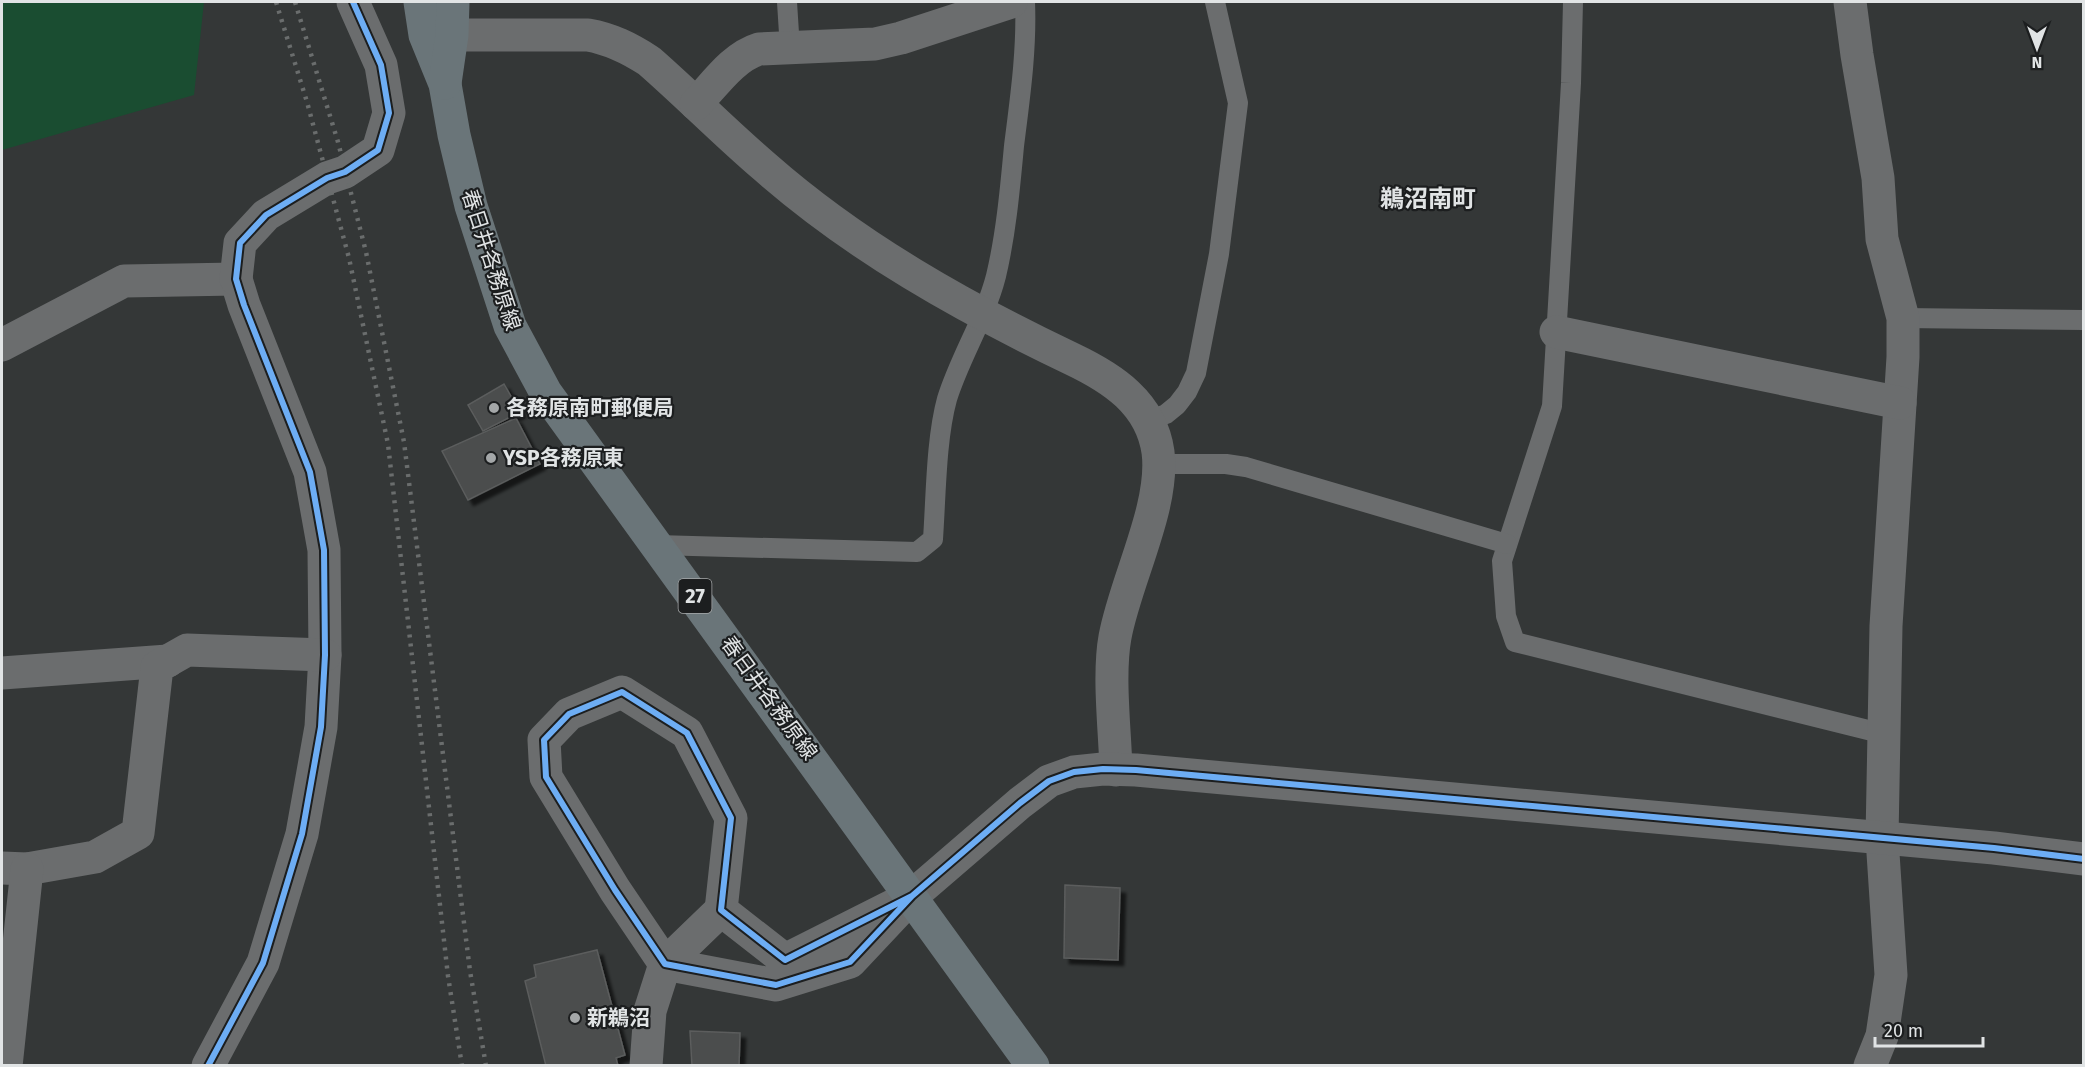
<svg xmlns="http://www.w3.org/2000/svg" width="2085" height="1067" viewBox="0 0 2085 1067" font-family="'Fira Sans','Noto Sans JP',sans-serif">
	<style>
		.green { fill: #1a4d31 }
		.building { fill: #4b4d4d; stroke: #5b5d5d; stroke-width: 1.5; filter: url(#shadow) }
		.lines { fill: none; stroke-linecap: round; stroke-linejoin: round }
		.lane { stroke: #6b6d6e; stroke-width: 20 }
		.street { stroke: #6b6d6e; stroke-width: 33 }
		.secondary { stroke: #6b6d6e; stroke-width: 33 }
		.primary { stroke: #6a7579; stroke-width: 33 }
		.rail { stroke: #6a6d6d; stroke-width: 4.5; stroke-dasharray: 3 6; stroke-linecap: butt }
		.cycleway-casing { stroke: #1c1e1f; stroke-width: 10 }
		.cycleway { stroke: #6dadf4; stroke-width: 6 }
		.poi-dot { fill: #a4a7a8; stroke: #1c1e1f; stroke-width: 2 }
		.labels { text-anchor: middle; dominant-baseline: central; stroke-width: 4.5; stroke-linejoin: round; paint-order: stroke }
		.shield { fill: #1c1e1f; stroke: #a6a9aa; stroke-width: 1.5 }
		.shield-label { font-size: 20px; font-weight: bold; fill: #e1e4e5 }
		.street-label { font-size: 21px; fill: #e1e4e5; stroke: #1c1e1f }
		.poi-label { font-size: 21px; font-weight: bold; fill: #e1e4e5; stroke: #1c1e1f; text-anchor: start }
		.quarter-label { font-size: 24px; font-weight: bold; fill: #e1e4e5; stroke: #1c1e1f }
	</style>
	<defs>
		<filter id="shadow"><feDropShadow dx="5.5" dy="5.5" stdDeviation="1.5" flood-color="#0009"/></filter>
	</defs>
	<rect width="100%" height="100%" fill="#343737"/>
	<!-- green -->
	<polygon class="green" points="2,2 204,2 194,95 2,150"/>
	<!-- building -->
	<g class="building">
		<polygon points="504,384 520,412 483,431 468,405"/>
		<polygon points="516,418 540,464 468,500 442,451"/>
		<polygon points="1065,885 1120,888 1118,960 1064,958"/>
		<polygon points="597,950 625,1055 616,1058 618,1066 546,1066 525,981 536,977 534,965"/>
		<polygon points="690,1031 740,1033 739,1066 692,1066"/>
	</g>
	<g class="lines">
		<!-- lane -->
		<g class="lane">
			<polyline points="787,2 790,49"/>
			<polyline points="1573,2 1571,83 1552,406 1502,561 1506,616 1515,642 1884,734"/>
			<polyline points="1903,318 2084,320"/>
			<polyline points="1148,421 1166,414 1177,405 1187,392 1196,373 1219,254 1238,103 1215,2"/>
			<polyline points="1158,464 1226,464 1246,467 1507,544"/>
			<path d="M657,545l260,7 16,-13c3,-43 3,-100 14,-140 13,-42 38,-80 49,-123 10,-42 14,-87 18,-130 6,-48 13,-96 11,-144"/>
		</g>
		<!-- street -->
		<g class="street">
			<polyline points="1850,2 1857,55 1878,178 1882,239 1903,318 1903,357 1886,626 1882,838 1891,975 1882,1036 1870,1066"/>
			<path d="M452,35h136c23,4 41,13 61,26 39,34 76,72 116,106 91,80 198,140 307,192 40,19 79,44 86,93 7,55 -33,129 -43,185 -7,38 0,94 1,133"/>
			<path d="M696,104c19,-20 37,-47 63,-55l116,-5 26,-6 110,-36"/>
			<polyline points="1556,332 1900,403"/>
			<polyline points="2,345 124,281 236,279 244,305 310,472 324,550 325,655 321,727 302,834 263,963 208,1066"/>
			<polyline points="2,673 168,661"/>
			<polyline points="2,868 27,869 95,857 138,833 157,667 187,650 325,655"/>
			<polyline points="912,896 785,960 721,910 731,818 687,733 622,692 569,714 544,740 546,777 615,890 665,964 776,985 850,962 912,896 1020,803 1049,781 1074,772 1103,769 1136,770 1994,848 2084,859"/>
			<polyline points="6,1066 27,869"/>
			<polyline points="646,1066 650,1011 665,964 721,910"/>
		</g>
		<!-- secondary -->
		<polyline class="secondary" points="236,279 240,243 266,215 327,178 345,172 378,150 389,113 381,65 353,2"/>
		<!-- primary -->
		<g class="primary">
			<polyline points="420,2 425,35 445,84 454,135 471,206 510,326 546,393 1033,1066"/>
			<polyline points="445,83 452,35 453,2"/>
		</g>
		<!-- rail -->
		<g class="rail">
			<polyline points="276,2 307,102 349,258 388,444 448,976 462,1066"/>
			<polyline points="295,2 338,142 366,252 404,442 470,971 486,1066"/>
		</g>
		<!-- cycleway casing -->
		<g class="cycleway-casing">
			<g id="cycleway">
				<polyline points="912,896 785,960 721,910 731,818 687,733 622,692 569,714 544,740 546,777 615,890 665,964 776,985 850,962 912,896 1020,803 1049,781 1074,772 1103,769 1136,770 1994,848 2084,859"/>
				<polyline points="208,1066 263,963 302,834 321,727 325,655 324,550 310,472 244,305 236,279 240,243 266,215 327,178 345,172 378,150 389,113 381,65 353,2"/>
			</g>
		</g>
		<!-- cycleway -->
		<use href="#cycleway" class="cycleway"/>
	</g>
	<!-- markers -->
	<g class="poi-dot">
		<circle cx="494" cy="408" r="6"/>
		<circle cx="491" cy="458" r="6"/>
		<circle cx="575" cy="1018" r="6"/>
	</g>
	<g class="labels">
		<!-- shield labels -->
		<rect class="shield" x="678.5" y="579" width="33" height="34" rx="4.5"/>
		<g class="shield-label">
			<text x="695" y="596">27</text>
		</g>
		<!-- street labels -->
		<g class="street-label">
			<text transform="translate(491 260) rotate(72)">春日井各務原線</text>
			<text transform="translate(769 698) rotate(54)">春日井各務原線</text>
		</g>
		<!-- poi labels -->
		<g class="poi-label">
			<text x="506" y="408">各務原南町郵便局</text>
			<text x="503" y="458">YSP各務原東</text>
			<text x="587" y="1018">新鵜沼</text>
		</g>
		<!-- quarter labels -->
		<g class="quarter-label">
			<text x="1428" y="199">鵜沼南町</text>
		</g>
	</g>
	<!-- border -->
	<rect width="2085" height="1067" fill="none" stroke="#e1e4e5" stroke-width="6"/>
	<!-- north arrow -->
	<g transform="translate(2037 48) rotate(180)" stroke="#1c1e1f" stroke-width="4.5" paint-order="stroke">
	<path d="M0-4.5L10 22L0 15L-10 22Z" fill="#e1e4e5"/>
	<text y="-9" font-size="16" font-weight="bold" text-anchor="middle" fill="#e1e4e5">N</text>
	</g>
	<!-- scale -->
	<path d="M1875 1037v9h108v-9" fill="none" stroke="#e1e4e5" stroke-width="3"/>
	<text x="1884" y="1037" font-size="18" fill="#e1e4e5" stroke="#1c1e1f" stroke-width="4.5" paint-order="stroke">20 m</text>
</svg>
